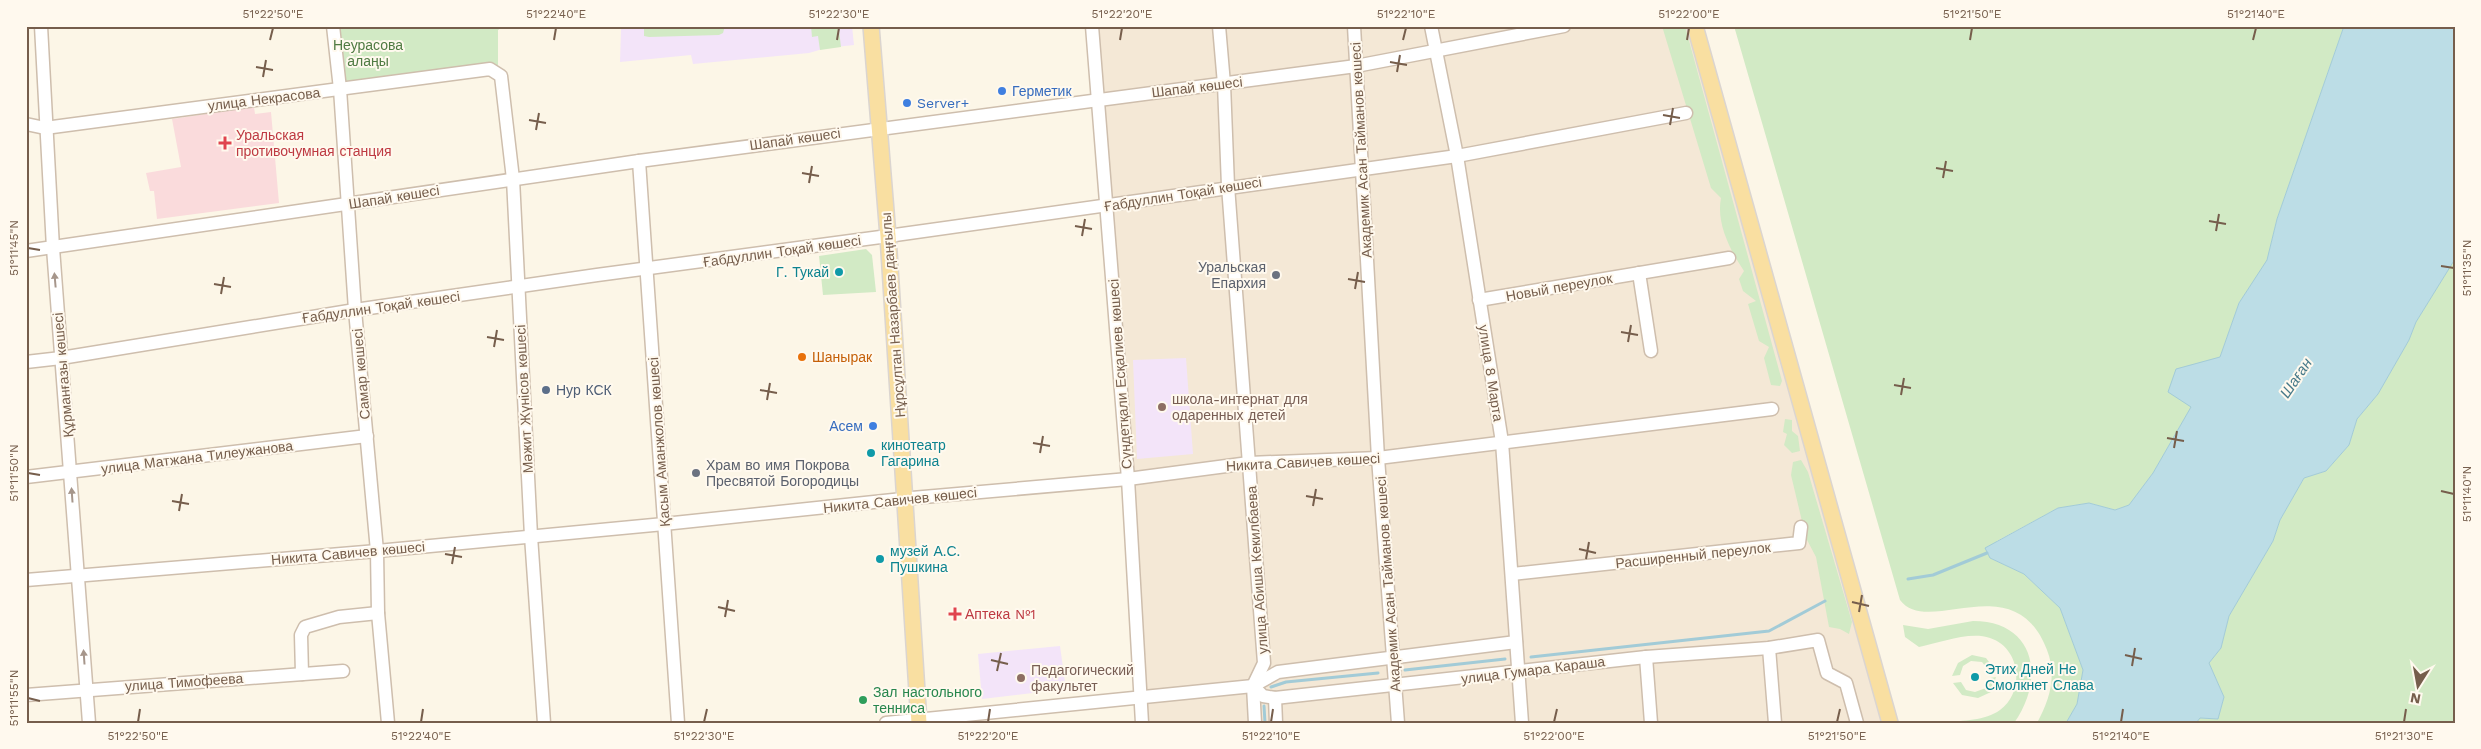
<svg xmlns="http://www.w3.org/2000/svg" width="2481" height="749" viewBox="0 0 2481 749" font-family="'Work Sans',sans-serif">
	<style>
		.residential { fill: #f4e8d6 }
		.education { fill: #f3e4f9 }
		.medical { fill: #fadbdc }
		.green { fill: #d2eac5 }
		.water { fill: #bcdde6; stroke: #a2cbd7 }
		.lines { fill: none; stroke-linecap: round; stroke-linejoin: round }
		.stream { stroke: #a2cbd7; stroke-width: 3 }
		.minor-casing { stroke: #cebead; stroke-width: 15 }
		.major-casing { stroke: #dbd5d0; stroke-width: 18 }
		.minor { stroke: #fff; stroke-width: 12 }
		.major { stroke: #f9dfa1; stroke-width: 15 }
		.oneway { fill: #a6968b }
		.ticks { fill: none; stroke: #765e4c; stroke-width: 2 }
		.shop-dot { fill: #3f7fe0; stroke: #fff9ee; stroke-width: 2 }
		.health-dot { fill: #e0444e; stroke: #fff9ee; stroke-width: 2 }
		.culture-dot { fill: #0f9aa8; stroke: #fff9ee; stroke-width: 2 }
		.worship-dot { fill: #6b7280; stroke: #fff9ee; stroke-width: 2 }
		.food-dot { fill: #e8710a; stroke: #fff9ee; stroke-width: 2 }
		.service-dot { fill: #5c6f8a; stroke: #fff9ee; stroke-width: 2 }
		.education-dot { fill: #8d6e63; stroke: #fff9ee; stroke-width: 2 }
		.leisure-dot { fill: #2e9e5b; stroke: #fff9ee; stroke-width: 2 }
		.labels { text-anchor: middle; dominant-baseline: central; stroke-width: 4; stroke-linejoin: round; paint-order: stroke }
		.park-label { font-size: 14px; fill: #507b43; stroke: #fff9ee }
		.street-label { font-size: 14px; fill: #765e4c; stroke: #fff9ee }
		.shop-label { font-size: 14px; fill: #366cbe; stroke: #fff9ee; text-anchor: start }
		.health-label { font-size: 14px; fill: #be3a42; stroke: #fff9ee; text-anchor: start }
		.worship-label { font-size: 14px; fill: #5b616d; stroke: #fff9ee; text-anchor: end }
		.culture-label { font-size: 14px; fill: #0d838f; stroke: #fff9ee; text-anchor: start }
		.food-label { font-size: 14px; fill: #c56008; stroke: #fff9ee; text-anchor: start }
		.service-label { font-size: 14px; fill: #4e5e75; stroke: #fff9ee; text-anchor: start }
		.education-label { font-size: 14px; fill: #785e54; stroke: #fff9ee; text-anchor: start }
		.leisure-label { font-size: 14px; fill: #27864d; stroke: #fff9ee; text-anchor: start }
		.water-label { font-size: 15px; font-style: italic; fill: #467989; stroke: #fff9ee }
		.neatline { fill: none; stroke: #765e4c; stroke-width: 2 }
		.ticks-label { font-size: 12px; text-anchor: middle; fill: #765e4c }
	</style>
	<rect width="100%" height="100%" fill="#fcf6e7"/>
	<!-- residential -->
	<polygon class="residential" points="1092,26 1695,26 1890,723 1142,723"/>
	<!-- education -->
	<g class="education">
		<polygon points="627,26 852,26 854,45 826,48 809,53 693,64 691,55 620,62 621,29 626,29"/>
		<polygon points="1186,358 1193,454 1137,459 1133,360"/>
		<polygon points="1060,646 1066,689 982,699 978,654"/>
	</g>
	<!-- medical -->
	<polygon class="medical" points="254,107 255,114 271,112 279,203 157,219 154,191 150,191 146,173 181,167 172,119"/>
	<!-- green -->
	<g class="green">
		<polygon points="336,26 504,26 498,30 498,65 343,84"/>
		<polygon points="644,26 725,26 723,33 719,35 649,37 644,36"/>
		<polygon points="811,26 836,26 839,30 841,47 820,50 818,36 812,37"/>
		<path d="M1662,26h23l97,355 -2,5 -9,-1 -7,-27 5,-11 -10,-6 -11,-37 8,-3 -13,-10 -4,-12 5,-8c-14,-21 -28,-48 -23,-73l-10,-10z"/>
		<path d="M1734,26h610l-67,193 -10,42 -28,42 -19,54 -67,116 -24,32 -14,5 -26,-7 -31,5 -61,33 -7,17 34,16 36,34 23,62 -6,34 -11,19h-29c13,-24 20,-47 10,-73 -33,-86 -119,-12 -147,-50z"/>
		<polygon points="866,249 872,255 876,292 823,295 819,256"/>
		<polygon points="2455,259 2455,723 2196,723 2200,718 2218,719 2224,697 2209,663 2221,648 2229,616 2273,541 2280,520 2304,478 2326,471 2349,445 2357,419 2378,394 2409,340 2416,322"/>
		<polygon points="1785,419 1792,420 1792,431 1798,436 1800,451 1792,453 1784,445 1787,434 1783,432"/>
		<polygon points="1801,460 1808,472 1852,622 1849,634 1840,629 1829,627 1816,557 1806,538 1791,475 1793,462"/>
		<path d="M1973,621c62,0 73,57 41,102h-69c18,-3 40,-2 55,-13 25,-18 21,-62 -10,-72 -21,-7 -50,5 -71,9l-14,-10 -2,-12 25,4z"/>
		<polygon points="1972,655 1986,658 1995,670 1989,671 1982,662 1971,661 1963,666 1960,675 1952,676 1958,663"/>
		<polygon points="1996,677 1991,692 1978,698 1962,695 1953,683 1961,682 1966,690 1975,692 1986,688 1990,678"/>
	</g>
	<!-- water -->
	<polygon class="water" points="2344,26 2455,26 2455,259 2416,322 2409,340 2378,394 2357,419 2349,445 2326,471 2304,478 2280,520 2273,541 2229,616 2221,648 2209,663 2224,697 2218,719 2200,718 2196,723 2066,723 2077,704 2083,670 2060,608 2024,574 1990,558 1985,548 2058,508 2089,503 2115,510 2129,505 2153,473 2191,407 2168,392 2176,369 2220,357 2239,303 2267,260 2277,219"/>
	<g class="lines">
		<!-- stream -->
		<g class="stream">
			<polyline points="1908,579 1933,575 1987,553"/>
			<polyline points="1531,657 1769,631 1825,601"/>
			<polyline points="1405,670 1505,659"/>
			<polyline points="1271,687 1286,682 1378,673"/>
			<polyline points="1264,706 1265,723"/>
		</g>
		<!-- minor casing -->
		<g class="minor-casing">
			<g id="minor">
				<polyline points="41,26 53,248 89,723"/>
				<polyline points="333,26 340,89 355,310 377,551 378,613 388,723"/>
				<polyline points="1092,26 1128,479 1142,723"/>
				<polyline points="1219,26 1224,84 1228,186 1264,663 1253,686 1255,723"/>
				<polyline points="1354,26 1378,458 1398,723"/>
				<polyline points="1431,26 1457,156 1502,442 1522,723"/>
				<polyline points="26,124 45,128 490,69 501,76 513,179 531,536 544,723"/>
				<polyline points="639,161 678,723"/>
				<polyline points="26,251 639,161 1356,66 1564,26"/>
				<polyline points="1639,273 1651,351"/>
				<polyline points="1479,300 1729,258"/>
				<polyline points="26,362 61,358 355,310 597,275 888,236 1457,156 1686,113"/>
				<polyline points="26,477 367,436"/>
				<polyline points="1512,574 1799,543 1801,527"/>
				<polyline points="26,580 377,551 664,524 912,498 1128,479 1249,463 1378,458 1772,409"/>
				<polyline points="1769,648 1775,723"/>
				<polyline points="1646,657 1651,723"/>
				<polyline points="302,674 301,635 305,627 339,617 378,613"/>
				<polyline points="1253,686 1263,696 1275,698 1646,657 1769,648 1818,640 1827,673 1846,683 1857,723"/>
				<polyline points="26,695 343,671"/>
				<polyline points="1275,698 1276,723"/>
				<polyline points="886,723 1253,686 1278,672 1516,642"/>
			</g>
		</g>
		<!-- major casing -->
		<g class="major-casing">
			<g id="major">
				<polyline points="871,26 888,236 919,723"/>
				<polyline points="1695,26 1890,723"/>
			</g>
		</g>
		<!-- minor -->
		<use href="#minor" class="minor"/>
		<!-- major -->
		<use href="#major" class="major"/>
	</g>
	<!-- one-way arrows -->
	<defs><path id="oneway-solid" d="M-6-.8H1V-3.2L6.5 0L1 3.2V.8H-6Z" transform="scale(1.25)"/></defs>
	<g class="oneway">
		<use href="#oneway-solid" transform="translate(55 280) rotate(-95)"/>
		<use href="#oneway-solid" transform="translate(72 495) rotate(-94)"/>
		<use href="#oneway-solid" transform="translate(84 657) rotate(-94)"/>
	</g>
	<!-- ticks -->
	<path class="ticks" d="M270,40l3,-12M554,40l2,-12M837,40l2,-12M1120,40l2,-12M1403,40l3,-12M1687,40l2,-12M1970,40l2,-12M2253,40l3,-12M1390,62l17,3M256,67l17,3M1397,72l3,-17M263,77l3,-17M1663,115l17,3M529,120l17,3M1670,125l3,-17M536,130l3,-17M1936,168l17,3M802,173l17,3M1943,178l3,-17M809,183l3,-17M2209,221l17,3M1075,226l17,3M2216,231l3,-17M1082,236l3,-17M28,248l12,2M2441,266l13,2M1348,279l17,3M214,284l17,3M1355,289l3,-17M221,294l3,-17M1621,332l17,3M487,337l17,3M1628,342l3,-17M494,347l3,-17M1894,385l17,3M760,390l17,3M1901,395l3,-17M767,400l3,-17M2167,438l17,3M1033,443l17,3M2174,448l3,-17M1040,453l3,-17M28,473l12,2M2441,491l13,3M1306,496l17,3M172,501l17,3M1313,506l3,-17M179,511l3,-17M1579,549l17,4M445,554l17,3M1586,559l3,-17M452,564l3,-17M1852,602l17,4M718,607l17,4M1859,612l3,-17M725,617l3,-17M2125,655l17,4M991,660l17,4M2132,666l3,-18M997,671l4,-18M28,698l12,3M138,722l2,-13M421,722l2,-13M704,722l3,-13M988,722l2,-13M1271,722l2,-13M1554,722l3,-13M1837,722l3,-13M2121,722l2,-13M2404,722l2,-13"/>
	<!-- markers -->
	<g class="shop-dot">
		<circle cx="1002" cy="91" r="5"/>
		<circle cx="907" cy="103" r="5"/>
		<circle cx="873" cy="426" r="5"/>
	</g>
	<g class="health-dot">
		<path d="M222.5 135.5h5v5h5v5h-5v5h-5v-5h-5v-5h5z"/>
		<path d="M952.5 606.5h5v5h5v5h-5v5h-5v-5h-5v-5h5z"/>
	</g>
	<g class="culture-dot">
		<circle cx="839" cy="272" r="5"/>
		<circle cx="871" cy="453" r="5"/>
		<circle cx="880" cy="559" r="5"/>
		<circle cx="1975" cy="677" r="5"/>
	</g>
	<g class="worship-dot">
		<circle cx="1276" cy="275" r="5"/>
		<circle cx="696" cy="473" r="5"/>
	</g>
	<circle class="food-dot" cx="802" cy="357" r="5"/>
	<circle class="service-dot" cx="546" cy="390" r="5"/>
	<g class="education-dot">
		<circle cx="1162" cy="407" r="5"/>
		<circle cx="1021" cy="678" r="5"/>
	</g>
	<circle class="leisure-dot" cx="863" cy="700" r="5"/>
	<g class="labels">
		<!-- park labels -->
		<g class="park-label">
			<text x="368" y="45">Неурасова<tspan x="368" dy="16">алаңы</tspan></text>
		</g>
		<!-- street labels -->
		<g class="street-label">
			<text transform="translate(1197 87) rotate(-7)">Шапай көшесі</text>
			<text transform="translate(264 99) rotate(-7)">улица Некрасова</text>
			<text transform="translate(795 139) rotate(-8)">Шапай көшесі</text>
			<text transform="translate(1361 150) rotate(-93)">Академик Асан Тайманов көшесі</text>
			<text transform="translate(1183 194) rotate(-9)">Ғабдуллин Тоқай көшесі</text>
			<text transform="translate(394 197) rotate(-9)">Шапай көшесі</text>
			<text transform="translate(782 251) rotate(-8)">Ғабдуллин Тоқай көшесі</text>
			<text transform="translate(1559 287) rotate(-10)">Новый переулок</text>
			<text transform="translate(381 307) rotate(-8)">Ғабдуллин Тоқай көшесі</text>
			<text transform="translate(893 315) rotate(-94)">Нұрсұлтан Назарбаев даңғылы</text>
			<text transform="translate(1491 373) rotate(81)">улица 8 Марта</text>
			<text transform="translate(361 374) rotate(-95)">Самар көшесі</text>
			<text transform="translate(1120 374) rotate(-94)">Сүндетқали Есқалиев көшесі</text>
			<text transform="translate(63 375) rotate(-95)">Құрманғазы көшесі</text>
			<text transform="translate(524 399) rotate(-93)">Мәжит Жүнісов көшесі</text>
			<text transform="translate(659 442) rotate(-94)">Қасым Аманжолов көшесі</text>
			<text transform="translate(197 457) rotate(-7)">улица Матжана Тилеужанова</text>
			<text transform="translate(1303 462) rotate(-3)">Никита Савичев көшесі</text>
			<text transform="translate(900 500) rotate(-6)">Никита Савичев көшесі</text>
			<text transform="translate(348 553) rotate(-5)">Никита Савичев көшесі</text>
			<text transform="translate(1693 555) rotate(-6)">Расширенный переулок</text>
			<text transform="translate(1257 570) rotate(-94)">улица Абиша Кекилбаева</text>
			<text transform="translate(1388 584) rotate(-94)">Академик Асан Тайманов көшесі</text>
			<text transform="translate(1533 670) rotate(-7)">улица Гумара Караша</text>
			<text transform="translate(184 682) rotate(-4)">улица Тимофеева</text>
		</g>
		<!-- shop labels -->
		<g class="shop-label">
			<text x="1012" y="91">Герметик</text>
			<text x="917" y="103">Server+</text>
			<text x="863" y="426" text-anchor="end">Асем</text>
		</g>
		<!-- health labels -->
		<g class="health-label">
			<text x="236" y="135">Уральская<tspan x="236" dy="16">противочумная станция</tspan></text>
			<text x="965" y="614">Аптека №1</text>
		</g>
		<!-- worship labels -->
		<g class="worship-label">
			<text x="1266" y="267">Уральская<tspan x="1266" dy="16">Епархия</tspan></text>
			<text x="706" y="465" text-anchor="start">Храм во имя Покрова<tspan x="706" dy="16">Пресвятой Богородицы</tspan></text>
		</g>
		<!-- culture labels -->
		<g class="culture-label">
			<text x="829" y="272" text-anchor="end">Г. Тукай</text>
			<text x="881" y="445">кинотеатр<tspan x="881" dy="16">Гагарина</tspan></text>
			<text x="890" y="551">музей А.С.<tspan x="890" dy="16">Пушкина</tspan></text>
			<text x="1985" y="669">Этих Дней Не<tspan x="1985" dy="16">Смолкнет Слава</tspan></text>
		</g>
		<!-- food labels -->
		<g class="food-label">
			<text x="812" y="357">Шанырак</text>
		</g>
		<!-- service labels -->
		<g class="service-label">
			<text x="556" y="390">Нур КСК</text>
		</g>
		<!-- education labels -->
		<g class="education-label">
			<text x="1172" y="399">школа-интернат для<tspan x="1172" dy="16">одаренных детей</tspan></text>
			<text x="1031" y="670">Педагогический<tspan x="1031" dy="16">факультет</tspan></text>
		</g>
		<!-- leisure labels -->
		<g class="leisure-label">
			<text x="873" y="692">Зал настольного<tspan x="873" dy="16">тенниса</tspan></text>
		</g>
		<!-- water labels -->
		<g class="water-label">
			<text transform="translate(2296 378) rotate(-56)">Шаған</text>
		</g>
	</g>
	<!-- border -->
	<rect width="2481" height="749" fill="none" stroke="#fff9ee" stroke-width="55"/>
	<!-- north arrow -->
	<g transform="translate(2418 686) rotate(191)" stroke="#fff9ee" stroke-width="4" paint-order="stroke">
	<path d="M0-4L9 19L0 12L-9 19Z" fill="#765e4c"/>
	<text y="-8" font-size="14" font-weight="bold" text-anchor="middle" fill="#765e4c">N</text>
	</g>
	<rect x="28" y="28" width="2426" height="694" class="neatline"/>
	<g class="ticks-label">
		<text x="273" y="18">51°22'50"E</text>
		<text x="556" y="18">51°22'40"E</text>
		<text x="839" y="18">51°22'30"E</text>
		<text x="1122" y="18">51°22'20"E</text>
		<text x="1406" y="18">51°22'10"E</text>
		<text x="1689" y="18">51°22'00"E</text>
		<text x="1972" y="18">51°21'50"E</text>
		<text x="2256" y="18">51°21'40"E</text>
		<text transform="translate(14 248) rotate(-90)" y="4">51°11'45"N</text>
		<text transform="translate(2467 268) rotate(-90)" y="4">51°11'35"N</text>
		<text transform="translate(14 473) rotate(-90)" y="4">51°11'50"N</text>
		<text transform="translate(2467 494) rotate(-90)" y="4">51°11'40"N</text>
		<text transform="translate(14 698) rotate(-90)" y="4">51°11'55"N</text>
		<text x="138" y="740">51°22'50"E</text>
		<text x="421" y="740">51°22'40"E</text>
		<text x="704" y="740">51°22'30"E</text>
		<text x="988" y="740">51°22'20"E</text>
		<text x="1271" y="740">51°22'10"E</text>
		<text x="1554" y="740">51°22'00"E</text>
		<text x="1837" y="740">51°21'50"E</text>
		<text x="2121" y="740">51°21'40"E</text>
		<text x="2404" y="740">51°21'30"E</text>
	</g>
</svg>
